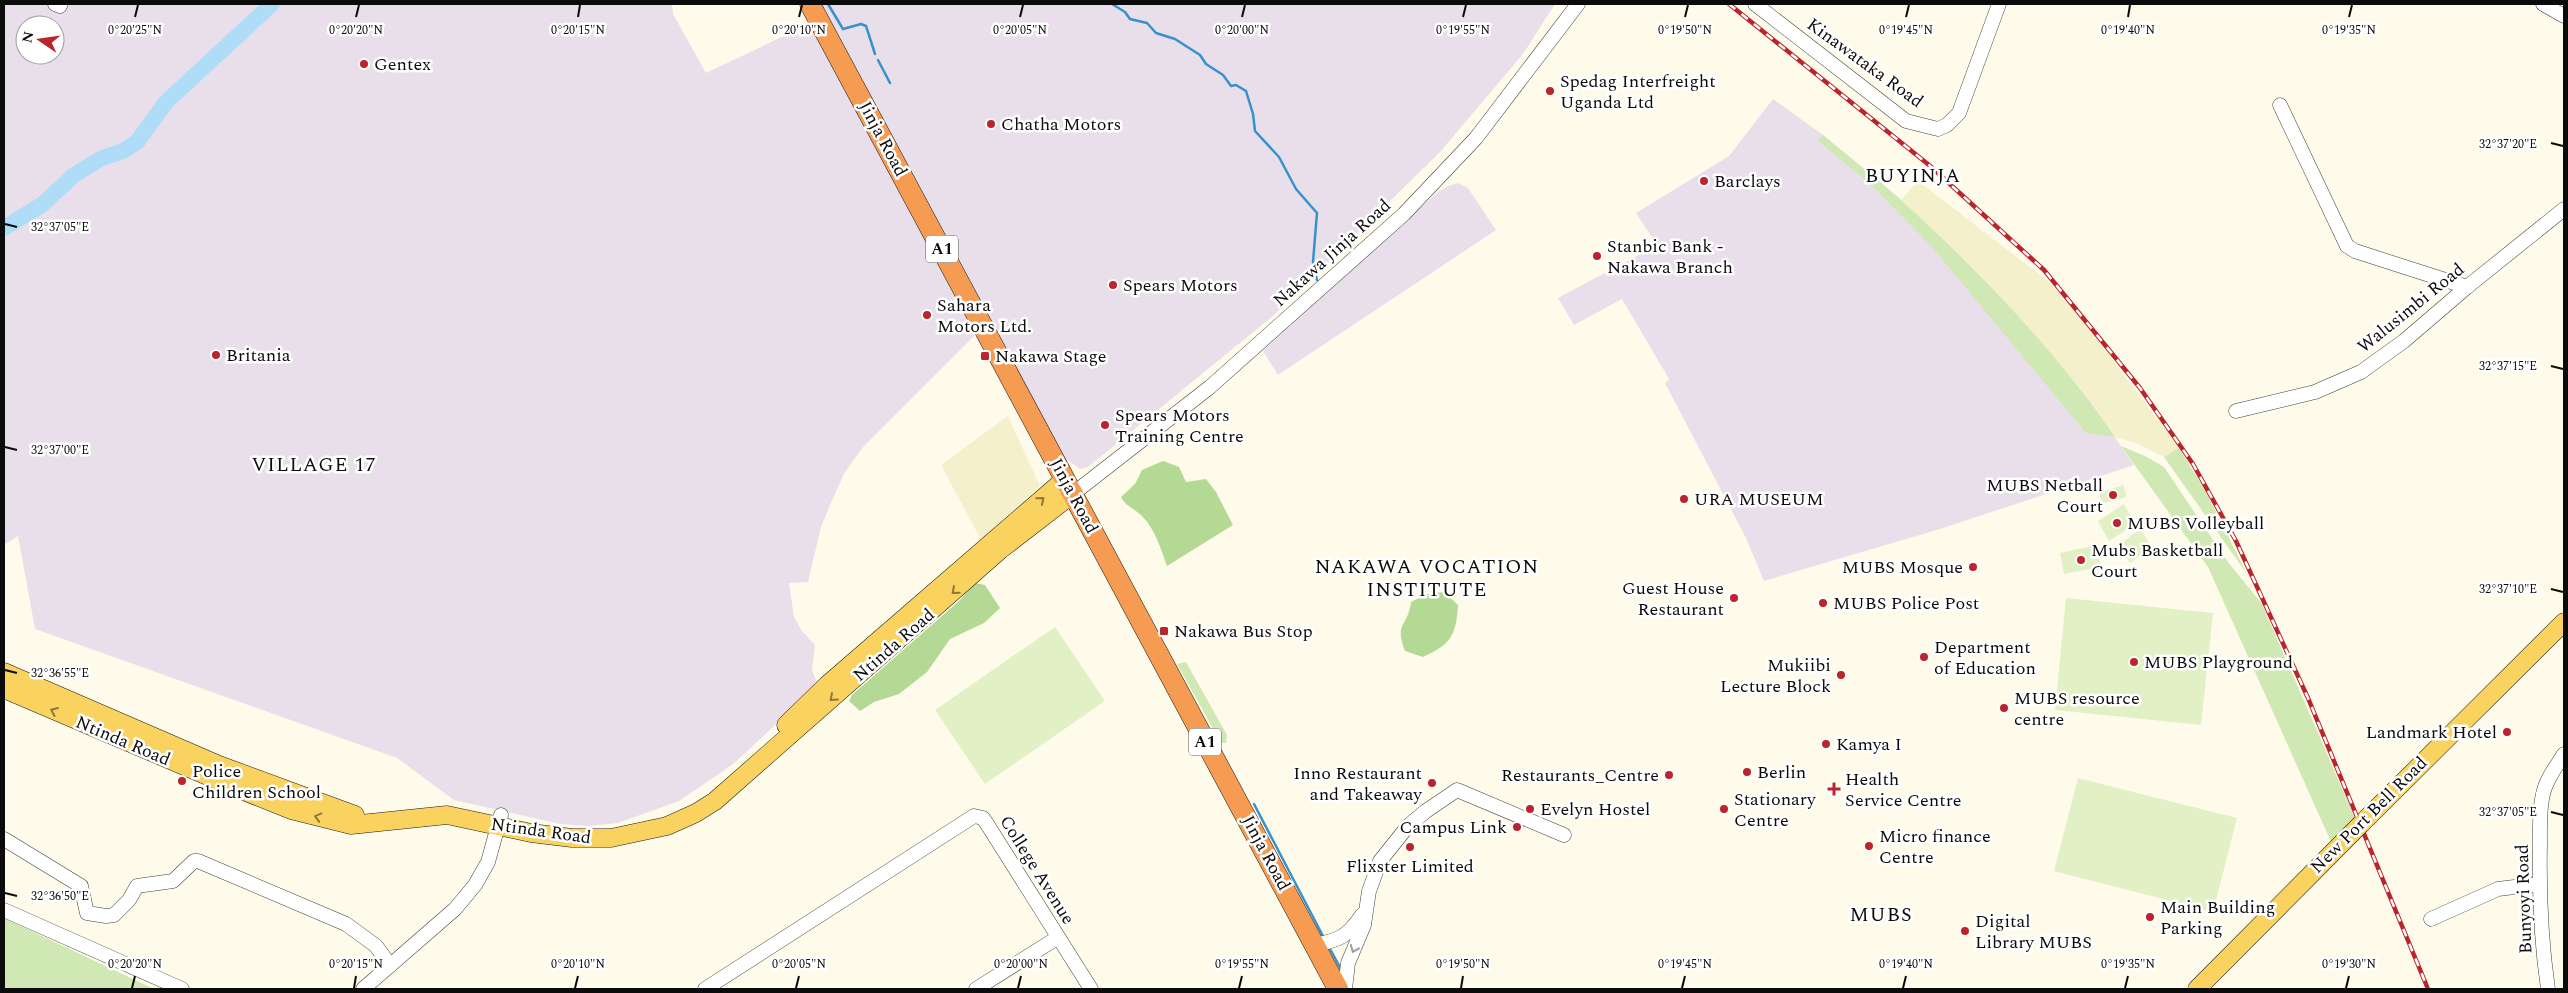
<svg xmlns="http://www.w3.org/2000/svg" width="2568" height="993" viewBox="0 0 2568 993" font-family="Spectral,serif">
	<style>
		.industrial { fill: #e9dfeb; fill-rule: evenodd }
		.farmland { fill: #f4f0cb }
		.green { fill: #d0e9b4 }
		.forest { fill: #b4d994 }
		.pitch { fill: #e2f0c6 }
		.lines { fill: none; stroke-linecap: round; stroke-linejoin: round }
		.stream { stroke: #3692cd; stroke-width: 2.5 }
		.river { stroke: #afdcf6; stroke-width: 16 }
		.minor-casing { stroke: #3e3e3e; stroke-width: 15 }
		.major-casing { stroke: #1c1c1c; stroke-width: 19 }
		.highway-casing { stroke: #1c1c1c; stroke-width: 21 }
		.minor { stroke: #fff; stroke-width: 14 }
		.major { stroke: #f9d260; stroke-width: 18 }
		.highway { stroke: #f59b52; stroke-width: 20 }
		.rail-casing { stroke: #bb242c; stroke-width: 4.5 }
		.rail { stroke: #fff; stroke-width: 2.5; stroke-dasharray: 8; stroke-linecap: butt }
		.major-bridge-casing { stroke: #1c1c1c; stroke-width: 19; stroke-linecap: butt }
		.major-bridge { stroke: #f9d260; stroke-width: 18 }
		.oneway { stroke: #8e783a }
		.oneway2 { stroke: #9d9d9d }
		.ticks { fill: none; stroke: #0b0b0b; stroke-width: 2 }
		.poi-dot { fill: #bb242c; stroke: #fff; stroke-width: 2 }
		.labels { text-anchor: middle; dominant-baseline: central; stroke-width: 5; stroke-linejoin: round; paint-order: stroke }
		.shield { fill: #fff; stroke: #545454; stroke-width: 1 }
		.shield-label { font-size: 16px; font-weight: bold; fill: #0b0b0b }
		.street-label { font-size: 18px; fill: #0b0b0b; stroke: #fff }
		.poi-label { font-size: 18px; fill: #0b0b0b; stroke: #fff; text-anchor: start }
		.quarter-label { font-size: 20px; letter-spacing: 1px; fill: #0b0b0b; stroke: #fff }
		.ticks-label { font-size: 12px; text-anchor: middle; fill: #0b0b0b; stroke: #fff; stroke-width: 5; stroke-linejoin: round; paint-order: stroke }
	</style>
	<rect width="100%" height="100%" fill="#fffbea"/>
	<!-- industrial -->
	<g class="industrial">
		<path d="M4,4h668l1,10 33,59 105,-50 168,308 -115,115 -19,26 -12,26 -12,29 -13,55 -19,1 5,34 8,14 13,14 -3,25 4,10 -4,11 -80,74 -53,36 -61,22 -30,3 -28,-2 -106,-24 -57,-42 -362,-129 -17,-93 -14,9zM25,25h30v30h-30z"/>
		<polygon points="818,4 1555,4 1523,54 1440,152 1274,315 1088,467 1080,469 1066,459 1058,447"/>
		<polygon points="1773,99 1823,135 1901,200 2027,326 2090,401 2134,465 1940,529 1764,581 1746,538 1665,383 1669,379 1622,299 1574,325 1558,298 1648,250 1653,239 1636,213 1729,156"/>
		<polygon points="1458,183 1468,188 1496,230 1278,375 1263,351 1438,192 1448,186"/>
	</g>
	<!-- farmland -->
	<g class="farmland">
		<polygon points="1918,181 2048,281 2078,314 2179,448 2164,457 2138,444 2115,437 2090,401 2027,326 1901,200"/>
		<polygon points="1008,416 1040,486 981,540 941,465"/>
	</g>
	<!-- green -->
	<g class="green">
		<path d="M1823,135c26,22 54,43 79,66 78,71 153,149 213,236l-29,-4 -154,-186 -61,-62 -53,-44z"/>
		<polygon points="2121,446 2145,456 2164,467 2228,562 2262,604 2357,823 2332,844 2208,567"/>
		<polygon points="2179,448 2205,490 2247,574 2164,457"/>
		<polygon points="1186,662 1227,735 1226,743 1221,743 1177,664"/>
		<polygon points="4,918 154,989 4,989"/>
	</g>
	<!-- forest -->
	<g class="forest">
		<path d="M1163,461l16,6 7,15 20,-3 10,13 17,33 -66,41c-6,-17 -12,-37 -25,-50 -7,-7 -17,-10 -21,-19l14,-13 7,-14z"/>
		<polygon points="975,583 985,585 1000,608 984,623 950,639 927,672 899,694 874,702 860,711 849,701 852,695 959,601"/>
		<path d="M1444,592l14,13c-2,31 -7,39 -35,52l-18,-6c-11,-29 3,-24 6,-49l16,-8z"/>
	</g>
	<!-- pitch -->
	<g class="pitch">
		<polygon points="2123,485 2127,497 2102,504 2099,493"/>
		<polygon points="2124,504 2135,524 2109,541 2098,521"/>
		<polygon points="2140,529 2152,547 2130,563 2119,545"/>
		<polygon points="2097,545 2101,567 2064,574 2060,553"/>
		<polygon points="2066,598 2213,613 2201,725 2055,710"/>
		<polygon points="1055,627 1105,701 985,784 935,710"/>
		<polygon points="2078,778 2237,818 2213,912 2054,871"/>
	</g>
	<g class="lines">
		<!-- stream -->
		<g class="stream">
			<polyline points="828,4 843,29 861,24 866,26 875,54"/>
			<polyline points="1112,4 1125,12 1130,19 1147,23 1156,33 1175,39 1200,55 1206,64 1223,75 1231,86 1236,85 1246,91 1253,114 1255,131 1279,157 1296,189 1317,213 1313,262 1317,280"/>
			<polyline points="878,60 890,83"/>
			<polyline points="1254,804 1324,938"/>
			<polyline points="1329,947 1342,971"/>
		</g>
		<!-- river -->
		<polyline class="river" points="4,228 43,204 74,175 102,158 123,151 137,142 166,102 272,4"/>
		<!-- minor casing -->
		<g class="minor-casing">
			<g id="minor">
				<polyline points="55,4 60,6"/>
				<polyline points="1755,4 1906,121 1938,129 1947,125 1959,113 1999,4"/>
				<polyline points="2543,4 2564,16"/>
				<polyline points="2280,105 2347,246 2355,251 2467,287"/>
				<polyline points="2236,411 2315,392 2361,372 2404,341 2467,287 2564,209"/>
				<polyline points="1074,493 1210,387 1404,214 1476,138 1578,4"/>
				<polyline points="4,839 81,886 87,913 106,916 114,915 129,900 137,886 173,881 194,861 198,861 346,924 376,946 390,965"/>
				<polyline points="4,910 182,989"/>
				<polyline points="2431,919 2498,889 2539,884"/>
				<path d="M1314,945c26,-5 33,-8 48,-30"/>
				<polyline points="363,989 455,909 475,885 488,862 501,815"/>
				<polyline points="705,989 974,816 983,818 987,824 1091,989"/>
				<polyline points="976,989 1057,938"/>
				<polyline points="1345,989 1348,963 1364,925 1369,891 1380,861 1408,826 1426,811 1457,790 1564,835"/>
				<path d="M2548,989c-7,-48 -9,-96 -8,-145 0,-16 -1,-34 3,-50 3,-15 13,-27 21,-40"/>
			</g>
		</g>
		<!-- major casing -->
		<g class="major-casing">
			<g id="major">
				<polyline points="4,672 219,765 355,815"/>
				<polyline points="4,689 224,783 291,810 351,825 447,815 531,833 572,838 611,838 667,826 696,813 715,801 1000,550 1074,493"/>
				<polyline points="786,725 827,685 1065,479"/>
				<polyline points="2361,824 2564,622"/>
				<polyline points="2197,989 2352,833"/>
			</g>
		</g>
		<!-- highway casing -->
		<g class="highway-casing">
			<polyline id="highway" points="810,4 1338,989"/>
		</g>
		<!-- minor -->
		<use href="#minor" class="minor"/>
		<!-- major -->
		<use href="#major" class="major"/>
		<!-- highway -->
		<use href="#highway" class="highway"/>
		<!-- rail casing -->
		<g class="rail-casing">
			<polyline id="rail" points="1729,4 1929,165 2044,270 2140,388 2193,464 2236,541 2308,698 2428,989"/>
		</g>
		<!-- rail -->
		<use href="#rail" class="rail"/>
		<!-- major-bridge casing -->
		<g class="major-bridge-casing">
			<polyline id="major-bridge" points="2352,833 2361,824"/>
		</g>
		<!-- major-bridge -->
		<use href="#major-bridge" class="major-bridge"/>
	</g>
	<!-- one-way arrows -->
	<defs><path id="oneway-chevron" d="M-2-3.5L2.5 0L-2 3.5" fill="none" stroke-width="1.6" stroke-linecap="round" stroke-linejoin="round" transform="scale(1.25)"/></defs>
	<g class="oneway">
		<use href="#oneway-chevron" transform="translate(1041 500) rotate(-40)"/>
		<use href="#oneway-chevron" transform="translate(955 591) rotate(139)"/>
		<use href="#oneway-chevron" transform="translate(833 698) rotate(138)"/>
		<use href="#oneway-chevron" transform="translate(54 711) rotate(-156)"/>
		<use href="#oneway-chevron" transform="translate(318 817) rotate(-165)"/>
	</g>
	<use class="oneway2" href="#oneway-chevron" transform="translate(1354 949) rotate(112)"/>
	<!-- ticks -->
	<path class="ticks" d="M135,17l3,-12M356,17l3,-12M578,17l2,-12M799,17l3,-12M1020,17l3,-12M1242,17l3,-12M1463,17l3,-12M1685,17l3,-12M1906,17l3,-12M2128,17l2,-12M2349,17l3,-12M2551,143l12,3M5,224l12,3M2551,366l12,3M5,447l12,3M2551,589l12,3M5,670l12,3M2551,812l12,3M5,893l12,3M132,988l3,-12M354,988l2,-12M575,988l3,-12M796,988l3,-12M1018,988l3,-12M1239,988l3,-12M1461,988l2,-12M1682,988l3,-12M1903,988l3,-12M2125,988l3,-12M2346,988l3,-12"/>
	<!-- markers -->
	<g class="poi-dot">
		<circle cx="364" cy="64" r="5"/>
		<circle cx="1550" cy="91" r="5"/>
		<circle cx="991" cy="124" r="5"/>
		<circle cx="1704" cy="181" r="5"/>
		<circle cx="1597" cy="256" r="5"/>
		<circle cx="1113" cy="285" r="5"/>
		<circle cx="927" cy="315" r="5"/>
		<circle cx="216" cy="355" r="5"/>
		<rect x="980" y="351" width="10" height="10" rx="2.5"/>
		<circle cx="1105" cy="425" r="5"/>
		<circle cx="2113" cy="495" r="5"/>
		<circle cx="1684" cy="499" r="5"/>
		<circle cx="2117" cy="523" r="5"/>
		<circle cx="2081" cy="560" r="5"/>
		<circle cx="1973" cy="567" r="5"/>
		<circle cx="1734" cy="598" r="5"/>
		<circle cx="1823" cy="603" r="5"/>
		<rect x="1159" y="626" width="10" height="10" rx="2.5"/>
		<circle cx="1924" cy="657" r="5"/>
		<circle cx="2134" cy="662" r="5"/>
		<circle cx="1841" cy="675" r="5"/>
		<circle cx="2004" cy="708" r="5"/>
		<circle cx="2507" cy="732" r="5"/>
		<circle cx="1826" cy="744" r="5"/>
		<circle cx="1747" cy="772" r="5"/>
		<circle cx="1669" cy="775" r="5"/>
		<circle cx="182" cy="781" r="5"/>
		<circle cx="1432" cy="783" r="5"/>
		<path d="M1831.5 781.5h5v5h5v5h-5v5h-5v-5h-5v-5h5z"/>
		<circle cx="1530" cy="809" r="5"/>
		<circle cx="1724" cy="809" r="5"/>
		<circle cx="1517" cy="827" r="5"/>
		<circle cx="1869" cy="846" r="5"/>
		<circle cx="1410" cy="847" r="5"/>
		<circle cx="2150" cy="917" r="5"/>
		<circle cx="1965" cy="931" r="5"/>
	</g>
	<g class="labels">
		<!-- shield labels -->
		<g class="shield">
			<rect x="926" y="235.5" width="32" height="27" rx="4"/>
			<rect x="1189" y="728.5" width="32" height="27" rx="4"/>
		</g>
		<g class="shield-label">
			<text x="942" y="249">A1</text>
			<text x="1205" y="742">A1</text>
		</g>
		<!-- street labels -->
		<g class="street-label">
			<text transform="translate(1865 63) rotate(36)">Kinawataka Road</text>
			<text transform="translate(883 139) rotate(62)">Jinja Road</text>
			<text transform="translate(1332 253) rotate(-42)">Nakawa Jinja Road</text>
			<text transform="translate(2411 308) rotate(-39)">Walusimbi Road</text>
			<text transform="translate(1074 496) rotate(62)">Jinja Road</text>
			<text transform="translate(894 645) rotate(-41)">Ntinda Road</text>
			<text transform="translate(123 741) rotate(23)">Ntinda Road</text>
			<text transform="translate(2369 815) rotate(-45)">New Port Bell Road</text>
			<text transform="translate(541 831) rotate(8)">Ntinda Road</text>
			<text transform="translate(1266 853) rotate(62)">Jinja Road</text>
			<text transform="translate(1037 870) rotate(58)">College Avenue</text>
			<text transform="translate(2524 899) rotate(-92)">Bunyoyi Road</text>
		</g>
		<!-- poi labels -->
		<g class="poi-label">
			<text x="374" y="64">Gentex</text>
			<text x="1560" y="81">Spedag Interfreight<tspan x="1560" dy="21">Uganda Ltd</tspan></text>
			<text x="1001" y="124">Chatha Motors</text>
			<text x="1714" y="181">Barclays</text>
			<text x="1607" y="246">Stanbic Bank -<tspan x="1607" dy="21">Nakawa Branch</tspan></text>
			<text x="1123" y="285">Spears Motors</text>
			<text x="937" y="305">Sahara<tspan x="937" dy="21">Motors Ltd.</tspan></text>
			<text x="226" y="355">Britania</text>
			<text x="995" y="356">Nakawa Stage</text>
			<text x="1115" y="415">Spears Motors<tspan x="1115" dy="21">Training Centre</tspan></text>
			<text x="2103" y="485" text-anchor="end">MUBS Netball<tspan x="2103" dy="21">Court</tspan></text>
			<text x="1694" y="499">URA MUSEUM</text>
			<text x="2127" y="523">MUBS Volleyball</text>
			<text x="2091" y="550">Mubs Basketball<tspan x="2091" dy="21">Court</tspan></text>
			<text x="1963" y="567" text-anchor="end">MUBS Mosque</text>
			<text x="1724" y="588" text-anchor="end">Guest House<tspan x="1724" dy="21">Restaurant</tspan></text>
			<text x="1833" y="603">MUBS Police Post</text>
			<text x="1174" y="631">Nakawa Bus Stop</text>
			<text x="1934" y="647">Department<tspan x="1934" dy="21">of Education</tspan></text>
			<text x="2144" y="662">MUBS Playground</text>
			<text x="1831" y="665" text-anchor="end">Mukiibi<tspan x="1831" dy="21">Lecture Block</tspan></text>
			<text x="2014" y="698">MUBS resource<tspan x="2014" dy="21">centre</tspan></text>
			<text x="2497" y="732" text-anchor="end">Landmark Hotel</text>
			<text x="1836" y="744">Kamya I</text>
			<text x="192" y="771">Police<tspan x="192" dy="21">Children School</tspan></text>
			<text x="1757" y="772">Berlin</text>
			<text x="1422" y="773" text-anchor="end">Inno Restaurant<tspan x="1422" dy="21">and Takeaway</tspan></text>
			<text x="1659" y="775" text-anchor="end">Restaurants_Centre</text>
			<text x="1845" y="779">Health<tspan x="1845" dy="21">Service Centre</tspan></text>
			<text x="1734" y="799">Stationary<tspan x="1734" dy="21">Centre</tspan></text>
			<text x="1540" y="809">Evelyn Hostel</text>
			<text x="1507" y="827" text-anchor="end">Campus Link</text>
			<text x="1879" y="836">Micro finance<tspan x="1879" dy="21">Centre</tspan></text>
			<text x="1410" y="866" text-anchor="middle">Flixster Limited</text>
			<text x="2160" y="907">Main Building<tspan x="2160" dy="21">Parking</tspan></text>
			<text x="1975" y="921">Digital<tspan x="1975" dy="21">Library MUBS</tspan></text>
		</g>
		<!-- quarter labels -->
		<g class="quarter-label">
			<text x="1913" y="176">BUYINJA</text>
			<text x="314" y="465">VILLAGE 17</text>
			<text x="1427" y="567">NAKAWA VOCATION<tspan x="1427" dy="23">INSTITUTE</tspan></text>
			<text x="1881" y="915">MUBS</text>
		</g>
	</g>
	<g class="ticks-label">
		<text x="135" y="34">0°20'25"N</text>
		<text x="356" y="34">0°20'20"N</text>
		<text x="1020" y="34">0°20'05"N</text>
		<text x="1463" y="34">0°19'55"N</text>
		<text x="2349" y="34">0°19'35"N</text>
		<text x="578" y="34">0°20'15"N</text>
		<text x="799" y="34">0°20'10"N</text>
		<text x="1242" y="34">0°20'00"N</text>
		<text x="1685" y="34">0°19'50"N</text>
		<text x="1906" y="34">0°19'45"N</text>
		<text x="2128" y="34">0°19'40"N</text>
		<text x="2508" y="148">32°37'20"E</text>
		<text x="60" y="231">32°37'05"E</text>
		<text x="2508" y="370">32°37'15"E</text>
		<text x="60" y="454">32°37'00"E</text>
		<text x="2508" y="593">32°37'10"E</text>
		<text x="60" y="677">32°36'55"E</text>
		<text x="2508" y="816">32°37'05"E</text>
		<text x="60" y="900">32°36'50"E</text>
		<text x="135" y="968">0°20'20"N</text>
		<text x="356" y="968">0°20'15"N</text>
		<text x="578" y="968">0°20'10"N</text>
		<text x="799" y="968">0°20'05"N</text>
		<text x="1021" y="968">0°20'00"N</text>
		<text x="1242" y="968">0°19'55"N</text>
		<text x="1463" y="968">0°19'50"N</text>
		<text x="1685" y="968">0°19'45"N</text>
		<text x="1906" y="968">0°19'40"N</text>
		<text x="2128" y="968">0°19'35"N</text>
		<text x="2349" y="968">0°19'30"N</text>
	</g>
	<!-- border -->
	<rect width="2568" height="993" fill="none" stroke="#0b0b0b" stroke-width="10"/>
	<!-- north arrow -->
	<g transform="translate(40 40) rotate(283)"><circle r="24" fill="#ffffff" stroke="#9d9d9d"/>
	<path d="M0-4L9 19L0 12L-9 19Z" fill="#bb242c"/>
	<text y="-8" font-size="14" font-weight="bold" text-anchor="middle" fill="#0b0b0b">N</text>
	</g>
</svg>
